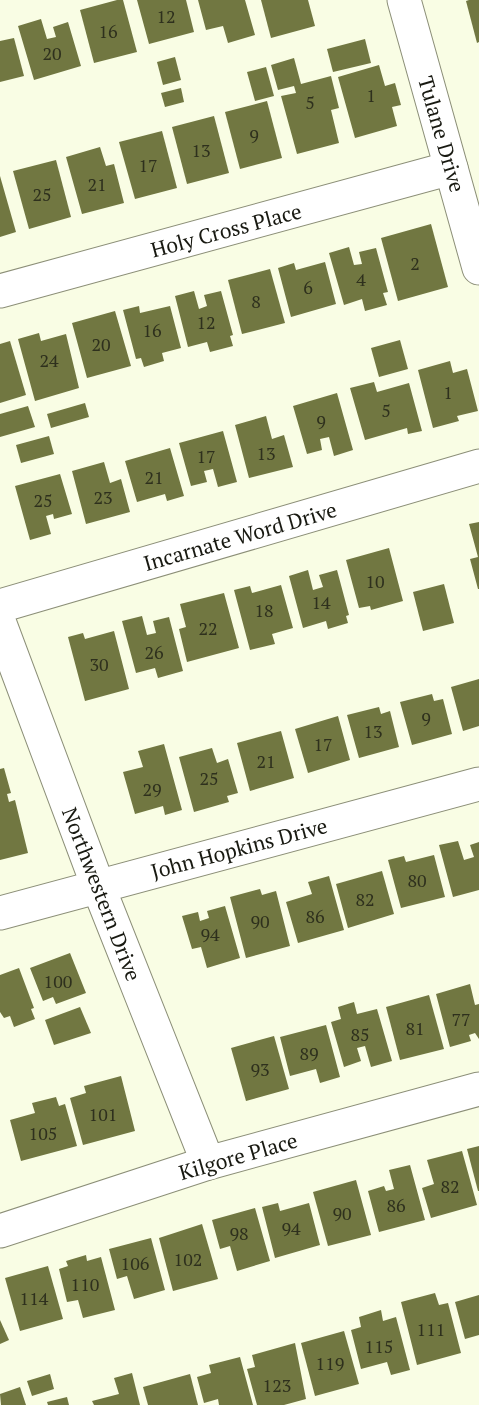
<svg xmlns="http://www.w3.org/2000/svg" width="479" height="1405" viewBox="0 0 479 1405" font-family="'PT Serif',serif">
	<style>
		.building { fill: #717741 }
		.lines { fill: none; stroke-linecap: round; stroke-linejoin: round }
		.minor-casing { stroke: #8c8f78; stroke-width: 35 }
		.minor { stroke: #fff; stroke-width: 33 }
		.labels { text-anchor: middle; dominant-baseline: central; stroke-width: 6; stroke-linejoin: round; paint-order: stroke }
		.number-label { font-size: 18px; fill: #2e301d }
		.street-label { font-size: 21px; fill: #181911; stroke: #fff }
	</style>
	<rect width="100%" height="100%" fill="#f9fde4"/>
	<!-- building -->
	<g class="building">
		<polygon points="117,0 123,0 137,52 94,63 80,10"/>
		<polygon points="137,0 186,0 194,32 149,44"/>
		<polygon points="198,0 245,0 255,35 228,43 223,26 206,30"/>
		<polygon points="261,0 308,0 315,26 271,38"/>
		<polygon points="469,0 479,0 479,42 477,43 466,1"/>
		<polygon points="41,19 47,39 56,37 53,27 68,22 81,66 34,80 18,26"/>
		<polygon points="14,38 24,76 0,82 0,41"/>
		<polygon points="365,39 371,63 333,72 327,49"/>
		<polygon points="175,57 181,80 163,85 157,62"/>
		<polygon points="294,58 301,84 331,76 339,108 331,110 339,143 297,154 281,96 296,93 294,86 278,90 271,65"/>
		<polygon points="379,65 385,86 395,83 401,105 392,107 397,126 355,138 338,77"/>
		<polygon points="266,67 274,96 255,101 247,72"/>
		<polygon points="181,88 184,102 165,107 161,93"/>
		<polygon points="267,101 282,158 240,169 225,112"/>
		<polygon points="214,116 229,173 187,184 172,127"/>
		<polygon points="162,131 177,188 135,199 119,142"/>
		<polygon points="100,147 106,166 114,164 124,203 82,214 66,157"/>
		<polygon points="56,160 71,217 29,229 13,171"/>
		<polygon points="0,176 16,232 0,237"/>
		<polygon points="431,224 448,287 398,301 381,238"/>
		<polygon points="349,247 354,265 362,264 359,252 376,248 388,292 383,293 387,305 365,311 362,299 344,305 329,253"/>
		<polygon points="325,262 336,304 291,317 278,268 294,263 296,270"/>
		<polygon points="270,269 285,323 242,334 228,280"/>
		<polygon points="194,291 199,309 207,306 204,295 221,291 233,335 230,336 233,346 210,352 207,342 188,347 175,296"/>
		<polygon points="139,306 140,313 170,306 181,348 162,353 164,361 144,367 141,358 136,359 123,310"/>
		<polygon points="115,311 131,366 87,378 72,323"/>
		<polygon points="39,333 41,341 66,334 79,388 35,401 18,339"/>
		<polygon points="400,340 408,369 379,377 371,348"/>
		<polygon points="10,341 26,395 0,403 0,344"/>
		<polygon points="450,361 453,373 467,369 478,411 457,416 459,421 433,428 418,370"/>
		<polygon points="374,382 377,392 409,383 422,431 408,434 407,428 365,440 350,388"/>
		<polygon points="337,393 353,450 334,456 329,437 320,439 322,450 307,454 293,406"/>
		<polygon points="85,403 89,417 51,428 47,414"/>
		<polygon points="28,406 35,427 0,437 0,414"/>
		<polygon points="266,416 272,439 284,435 293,467 249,478 235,425"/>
		<polygon points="223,431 237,482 218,487 213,469 204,471 207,482 191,486 179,443"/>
		<polygon points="49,436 54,454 21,463 16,445"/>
		<polygon points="170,448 184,496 167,501 165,494 137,502 125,461"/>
		<polygon points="104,462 110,483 121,479 130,512 86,524 72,471"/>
		<polygon points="60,474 72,514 54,519 53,514 46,516 51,534 30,540 15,486"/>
		<polygon points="479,522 479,589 478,589 470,559 478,557 469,524"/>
		<polygon points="389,548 403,601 371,610 370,606 359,608 346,560"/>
		<polygon points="308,570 313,590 323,587 319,575 337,570 349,615 346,616 348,623 328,629 326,621 303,628 289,576"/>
		<polygon points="444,584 454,623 423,631 413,592"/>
		<polygon points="281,585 293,628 272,634 275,644 250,650 234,590 250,586 252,593"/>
		<polygon points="224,593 239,648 187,662 179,629 186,627 180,604"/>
		<polygon points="142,616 147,635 156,633 153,621 169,617 183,671 158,678 155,668 136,673 122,621"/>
		<polygon points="114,631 129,689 85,701 68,637 83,633 85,639"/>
		<polygon points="479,679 479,726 463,731 451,687"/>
		<polygon points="432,694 434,701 443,699 452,734 412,745 400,702"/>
		<polygon points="379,707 381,714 390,711 399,747 359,758 347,715"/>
		<polygon points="338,716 350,760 308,773 295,729"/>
		<polygon points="281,731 294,778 250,791 237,743"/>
		<polygon points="164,744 182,810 165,815 163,806 135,814 123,772 143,767 138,751"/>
		<polygon points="212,748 217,763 228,759 238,793 227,796 229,802 194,812 179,757"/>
		<polygon points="4,768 11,793 7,794 9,802 15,800 28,853 0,860 0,769"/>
		<polygon points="458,841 464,860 474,857 470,845 479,842 479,890 453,897 439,845"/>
		<polygon points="434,855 445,897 401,908 388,860 404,856 406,862"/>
		<polygon points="382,871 394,914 348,928 336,884"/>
		<polygon points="329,876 344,930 298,943 286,902 312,894 308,882"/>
		<polygon points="260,889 262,895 276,891 290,946 246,958 230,897"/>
		<polygon points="225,906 240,958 207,968 201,947 192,949 182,916 198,912 200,921 209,918 207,911"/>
		<polygon points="70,953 86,993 56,1004 53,997 43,1001 30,968"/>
		<polygon points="19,968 34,1008 31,1009 35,1019 14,1027 10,1016 4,1018 0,1012 0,975"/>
		<polygon points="470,984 475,1005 479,1004 479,1039 475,1033 469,1035 471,1041 450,1047 436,994"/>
		<polygon points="429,995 444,1049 400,1060 386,1007"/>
		<polygon points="354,1002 357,1014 377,1009 392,1061 371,1067 365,1046 357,1048 361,1061 344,1067 331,1022 341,1019 338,1007"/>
		<polygon points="80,1007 91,1033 54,1045 45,1020"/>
		<polygon points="326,1025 340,1077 320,1083 316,1069 290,1076 280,1037"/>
		<polygon points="274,1036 289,1089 246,1101 231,1048"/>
		<polygon points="121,1076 135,1131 83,1145 70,1098 86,1093 84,1086"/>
		<polygon points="56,1097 59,1106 65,1104 77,1146 21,1161 10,1120 35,1113 32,1103"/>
		<polygon points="479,1146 479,1191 478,1191 467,1149"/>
		<polygon points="462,1151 477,1205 431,1218 422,1188 434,1184 427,1160"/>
		<polygon points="410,1165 425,1220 379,1232 368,1191 384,1186 386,1191 394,1189 389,1170"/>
		<polygon points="356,1180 371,1235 328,1246 313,1192"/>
		<polygon points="278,1203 280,1211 309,1203 320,1245 275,1258 262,1207"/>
		<polygon points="255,1208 270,1261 237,1271 230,1246 220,1249 212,1220"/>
		<polygon points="202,1224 218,1279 173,1291 159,1238"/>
		<polygon points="151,1238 165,1290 134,1299 127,1276 117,1279 109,1249"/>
		<polygon points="86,1255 87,1261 101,1257 115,1310 83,1318 78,1300 67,1302 59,1269 68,1266 66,1261"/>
		<polygon points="48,1266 63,1319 20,1331 5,1278"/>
		<polygon points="435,1293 439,1305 448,1303 461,1353 417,1365 401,1302"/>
		<polygon points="479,1295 479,1335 465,1339 455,1302"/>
		<polygon points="381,1310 383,1321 396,1317 410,1370 391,1375 387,1362 361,1369 351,1330 361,1327 359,1317"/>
		<polygon points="0,1320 9,1340 0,1344"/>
		<polygon points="344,1331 359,1384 315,1396 301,1343"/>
		<polygon points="295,1343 306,1399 284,1405 257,1405 247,1369 255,1367 252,1355"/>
		<polygon points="240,1357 253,1405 219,1405 218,1399 204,1403 197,1377 211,1373 209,1365"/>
		<polygon points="132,1373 140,1405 94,1405 92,1401 119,1394 114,1378"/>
		<polygon points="50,1374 54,1389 32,1396 27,1381"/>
		<polygon points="190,1374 198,1405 148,1405 143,1387"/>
		<polygon points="20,1387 26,1405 1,1405 0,1394"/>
		<polygon points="67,1397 69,1405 48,1405 47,1402"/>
	</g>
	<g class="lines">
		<!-- minor casing -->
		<g class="minor-casing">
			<g id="minor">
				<polyline points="404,0 479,268"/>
				<polyline points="0,291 451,168"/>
				<polyline points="0,606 479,466"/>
				<polyline points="0,624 98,886 208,1163"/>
				<polyline points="0,913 479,784"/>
				<polyline points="0,1231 208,1163 479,1089"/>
			</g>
		</g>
		<!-- minor -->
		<use href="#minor" class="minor"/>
	</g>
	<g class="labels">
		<!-- number labels -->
		<g class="number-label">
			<text x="166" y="16">12</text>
			<text x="108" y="31">16</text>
			<text x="52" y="53">20</text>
			<text x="371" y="95">1</text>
			<text x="310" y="102">5</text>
			<text x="254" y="135">9</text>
			<text x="201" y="150">13</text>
			<text x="148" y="165">17</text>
			<text x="97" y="184">21</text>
			<text x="42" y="194">25</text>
			<text x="415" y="263">2</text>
			<text x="361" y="279">4</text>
			<text x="308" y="287">6</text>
			<text x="256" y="301">8</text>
			<text x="206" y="322">12</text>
			<text x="152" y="330">16</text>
			<text x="101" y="344">20</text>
			<text x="49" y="360">24</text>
			<text x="448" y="392">1</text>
			<text x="386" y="410">5</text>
			<text x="321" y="421">9</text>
			<text x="266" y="453">13</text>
			<text x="206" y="456">17</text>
			<text x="154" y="477">21</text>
			<text x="103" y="497">23</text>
			<text x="43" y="500">25</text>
			<text x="375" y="581">10</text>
			<text x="321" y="602">14</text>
			<text x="264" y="610">18</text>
			<text x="208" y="628">22</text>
			<text x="154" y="652">26</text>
			<text x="99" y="664">30</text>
			<text x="426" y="718">9</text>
			<text x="373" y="731">13</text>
			<text x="323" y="744">17</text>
			<text x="266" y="761">21</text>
			<text x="209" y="778">25</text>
			<text x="152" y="789">29</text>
			<text x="417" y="880">80</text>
			<text x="365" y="899">82</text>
			<text x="315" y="916">86</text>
			<text x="260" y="921">90</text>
			<text x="210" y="934">94</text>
			<text x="58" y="981">100</text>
			<text x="461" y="1019">77</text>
			<text x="415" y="1028">81</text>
			<text x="360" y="1034">85</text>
			<text x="309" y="1053">89</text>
			<text x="260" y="1069">93</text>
			<text x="103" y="1114">101</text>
			<text x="43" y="1133">105</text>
			<text x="450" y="1186">82</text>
			<text x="396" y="1205">86</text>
			<text x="342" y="1213">90</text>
			<text x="291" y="1228">94</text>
			<text x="239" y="1233">98</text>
			<text x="188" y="1259">102</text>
			<text x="135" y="1263">106</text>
			<text x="85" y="1284">110</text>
			<text x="34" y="1298">114</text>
			<text x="431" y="1329">111</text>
			<text x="379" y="1346">115</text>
			<text x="330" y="1363">119</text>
			<text x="277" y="1385">123</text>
		</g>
		<!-- street labels -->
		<g class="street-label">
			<text transform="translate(442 134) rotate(74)">Tulane Drive</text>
			<text transform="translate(226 230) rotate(-15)">Holy Cross Place</text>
			<text transform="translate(240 536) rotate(-16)">Incarnate Word Drive</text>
			<text transform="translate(239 848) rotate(-15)">John Hopkins Drive</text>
			<text transform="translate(102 894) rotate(69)">Northwestern Drive</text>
			<text transform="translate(238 1156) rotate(-16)">Kilgore Place</text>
		</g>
	</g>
</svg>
